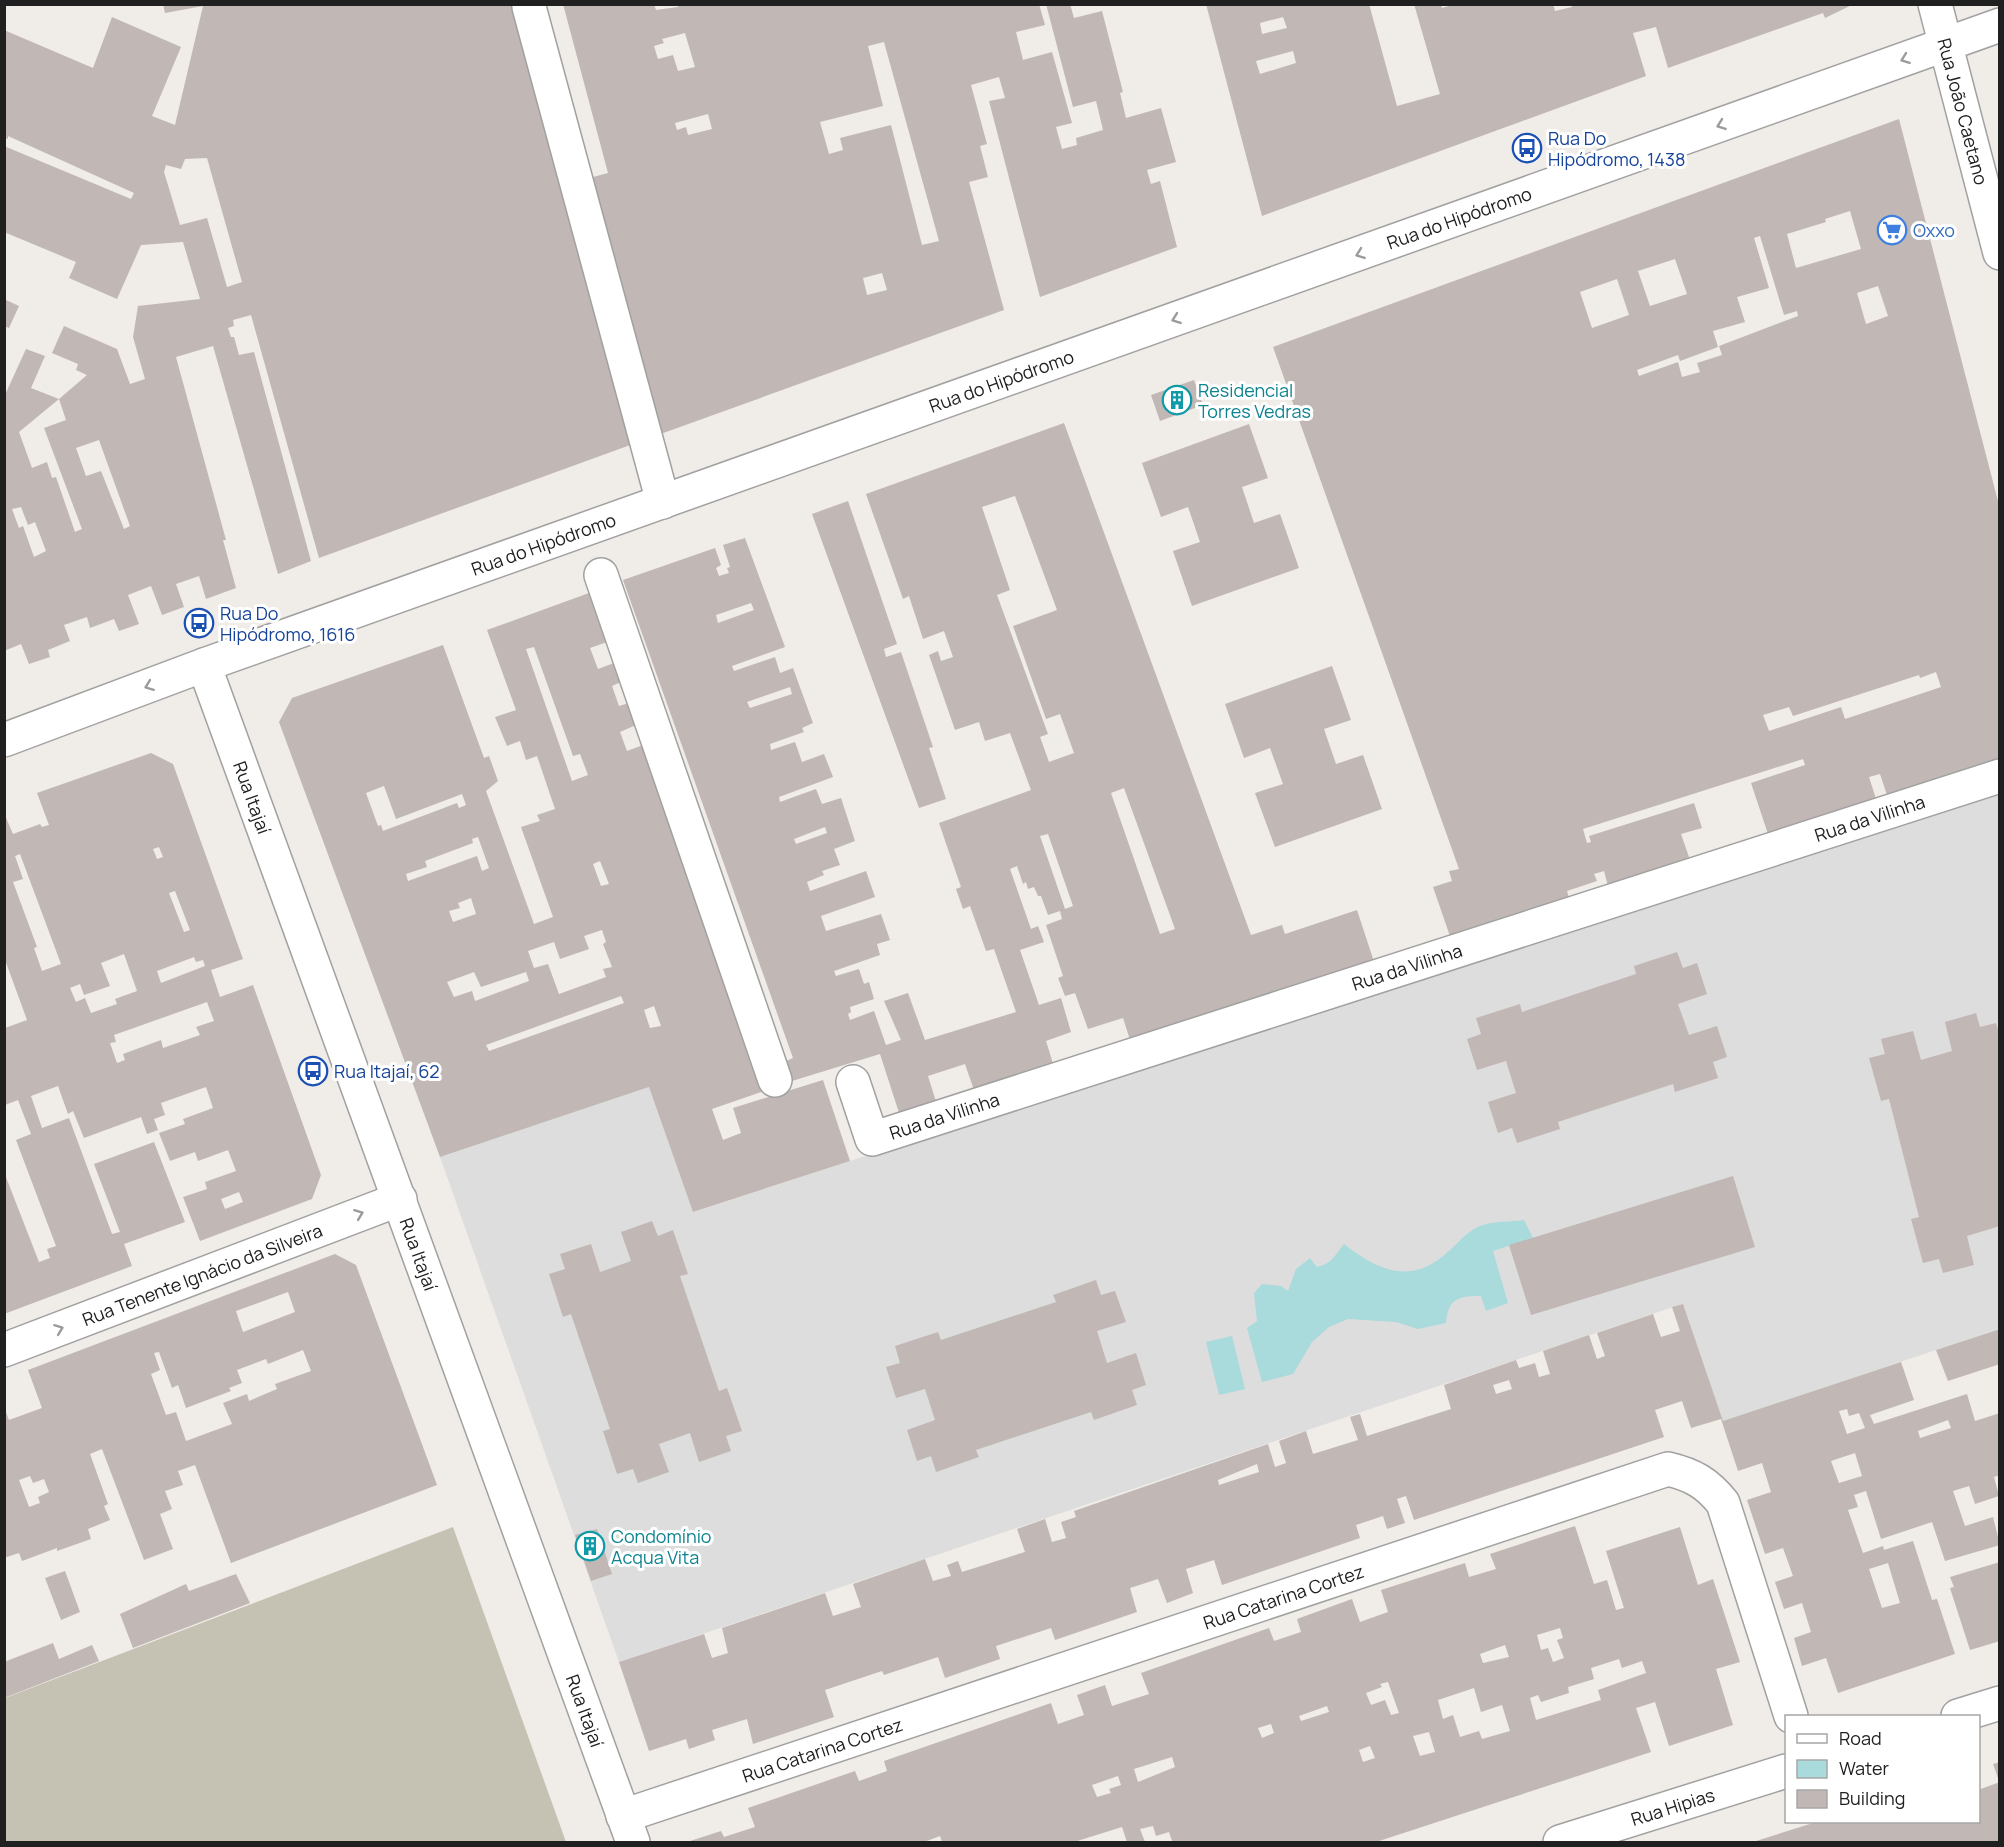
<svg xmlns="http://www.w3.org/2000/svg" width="2004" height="1847" viewBox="0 0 2004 1847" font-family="Manrope,sans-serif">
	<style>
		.residential { fill: #deddde }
		.construction { fill: #c5c2b3 }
		.water { fill: #a9dadc }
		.building { fill: #c1b7b4; fill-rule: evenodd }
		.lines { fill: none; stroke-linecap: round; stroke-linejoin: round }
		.street-casing { stroke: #a1a1a1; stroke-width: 36 }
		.street { stroke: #fff; stroke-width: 33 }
		.oneway { stroke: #9b9b9b }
		.labels { text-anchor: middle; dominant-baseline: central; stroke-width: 6; stroke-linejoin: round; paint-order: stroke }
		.street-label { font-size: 18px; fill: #202020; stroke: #fff }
		.transit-label { font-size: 18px; fill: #164399; stroke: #fff; text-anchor: start }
		.shop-label { font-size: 18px; fill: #366cbe; stroke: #fff; text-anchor: start }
		.culture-label { font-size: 18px; fill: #0d838f; stroke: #fff; text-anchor: start }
	</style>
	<rect width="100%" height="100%" fill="#f0ece7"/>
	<!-- residential -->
	<polygon class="residential" points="1999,786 1999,1329 1723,1421 1682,1304 619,1662 440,1157 649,1087 694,1212"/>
	<!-- construction -->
	<polygon class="construction" points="453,1527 566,1842 5,1842 5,1698"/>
	<!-- water -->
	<g class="water">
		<path d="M1524,1220l9,18 -40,13 15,52 -22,8 -5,-15c-22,0 -33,2 -35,27l-28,6 -22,-7 -48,-3 -19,8 -17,15 -19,32 -31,8 -15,-54 10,-7 -3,-28 8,-9 19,2 7,5 8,-22 14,-11 7,9c16,-4 17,-11 27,-23 37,29 69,41 106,6 10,-9 19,-21 33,-25 12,-4 28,-3 41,-5z"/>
		<polygon points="1232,1336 1245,1389 1219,1395 1206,1342"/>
	</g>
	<!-- building -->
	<g class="building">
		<path d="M163,4h349l121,440 -314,114 -68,-243 -18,5 1,6 -6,2 3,9h3l5,18 15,-3 57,209 -33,13 -65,-228 -37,11 50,183h-3l13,48 -30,11 -7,-23 -23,8 8,23 -22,8 -11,-29 -23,9 11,29 -20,7 -5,-12 -24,9 -3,-11 -23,8 6,16 -22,9 2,7 -21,7 -8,-20 -17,7v-254l22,-48 19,7 -14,32 28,11 -40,33 13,36 15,-6 5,16 4,-1 19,55 7,-3 -38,-101 22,-8 -7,-21 28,-24 -11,-5 2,-6 -26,-11 12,-27 53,23 13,35 15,-5 -12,-42 5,-31 62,-7 -17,-57 -42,3 -24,54 -48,-21 7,-16 -72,-30v-86l127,53 3,-6 -126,-57v3l-4,-2v-107l89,38 19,-51 69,30 -29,69 23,9 28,-119 -38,7zM207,158l35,124 -15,5 -20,-69 -27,7 -16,-53 2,-7 15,4 4,-10zM99,440l31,86 -6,3 -23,-58 -15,5 -10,-28zM21,507l7,18 7,-3 11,29 -12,6 -11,-31 -4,2 -7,-19z"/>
		<path d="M563,4h91l2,6 22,-3 -1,-3h362l6,21 -29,7 7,28 29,-8 20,71 -16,4 6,22 15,-4 -1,-7 27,-8 -7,-29 -23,6 -27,-103h24l4,14 28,-7 21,81 -3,1 6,25 35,-10 15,54 -29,8 4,14 9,-3 17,66 -137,50 -51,-196 16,-3 -6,-21 -28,8 16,59 -7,2 8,31 -19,5 35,128 -349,126 -73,-256 26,-7zM685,33l10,34 -17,4 -5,-16 -15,4 -4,-13 10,-3 -2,-4zM884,42l55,199 -17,4 -31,-120 -51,13 3,12 -14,4 -9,-32 63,-16 -15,-60zM708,114l4,15 -24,6 -2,-8 -9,3 -2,-7zM882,273l5,17 -20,5 -4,-17z"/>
		<path d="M1206,4h163l28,102 43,-12 -26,-90h27l1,4 13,-4h98l2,7 17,-4v-3h282l-29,14 -2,-5 -155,55 -12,-41 -23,6 13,43 -384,140zM1283,17l4,11 -25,6 -2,-11zM1293,51l3,12 -36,11 -4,-13z"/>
		<path d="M1899,119l101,390v255l-113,31 -7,-21 -11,3 8,25 -108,35 -18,-54 54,-18 -2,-6 -220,70 4,14 4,-1 -2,-6 105,-33 8,25 -21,6 10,29 -82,27 -5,-19 -10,3 3,7 -30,10 2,7 -117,44 -19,-55 19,-6 -3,-10 10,-2 -186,-522zM1850,211l11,38 -65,19 -9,-34 39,-12 -1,-3zM1760,236l24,79 13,-4 1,5 -79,30 3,9 -25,8 3,9 -18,5 -4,-15 -39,14 -2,-6 41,-15 2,6 38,-14 -5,-16 32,-9 -8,-25 32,-9 -15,-50zM1675,259l12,35 -37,12 -12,-35zM1617,279l12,36 -37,13 -12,-36zM1878,286l10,30 -22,8 -9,-31zM1936,672l5,15 -96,32 -4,-12 -72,24 -6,-16 26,-8 4,9 126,-41 1,3z"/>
		<polygon points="4,299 19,306 9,328 4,326"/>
		<polygon points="1194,380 1203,405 1160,421 1151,395"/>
		<path d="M1064,423l187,512 31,-10 3,9 72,-24 20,61 -245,75 -9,-28 -35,11 -13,-36 -10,3 -7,-18 5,-2 -17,-51 16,-6 -2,-8 -12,4 -7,-19h-3l-4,-9 -6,2 -2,-7 -3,2 -6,-18 -7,3 21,60 7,-3 6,16 -24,8 19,55 22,-7 10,34 -25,9 9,29 -79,26 -11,-32 -37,12 10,32 -37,11 -21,-65 -88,27 -8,-19 9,-4 -170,-478 92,-32 6,17 -5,3 3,8 10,-3 -2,-5 3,-1 -7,-22 22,-7 40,109 -53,19 2,5 41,-14 5,16 13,-5 20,55 -11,5 2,4 -34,12 1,6 24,-8 7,20 22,-8 9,23 -54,20 1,5 36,-13 6,15 19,-6 14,43 -21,8 6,16 -18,6 2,4 -17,7 3,9 56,-20 9,26 -54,19 5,15 55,-17 9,26 -13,4 3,11 -46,16 2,5 23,-7 5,15 5,-2 5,17 -24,8 1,5 -3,2 2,6 24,-9 12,34 15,-5 -17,-39 24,-8 17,47 91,-28 -22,-63 -8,2 -16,-45 -7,3 -7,-20 5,-2 -22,-64 92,-33 -21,-57 -25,8 -6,-19 -24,8 -26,-75 9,-4 3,10 12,-4 -9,-26 -21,8 -14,-43 -6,3 -37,-105zM1015,496l42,114 -44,16 33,93 14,-5 14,39 -25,9 -9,-25 8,-3 -51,-139 13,-5 -28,-83zM751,603l3,7 -36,13 -2,-8zM790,687l2,7 -42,14 -3,-6zM1124,788l51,141 -15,5 -49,-141zM825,827l2,6 -31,11 -2,-5zM1048,834l25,72 -8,3 -25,-73z"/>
		<polygon points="1249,424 1268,478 1242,487 1254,523 1280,514 1299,568 1192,606 1173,551 1200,542 1188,507 1161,517 1142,463"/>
		<polygon points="848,501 897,644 884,649 886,657 901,652 933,747 929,748 946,799 919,808 812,514"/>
		<path d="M589,593l18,49 -17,6 8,21 16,-6 7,19 -9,4 7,20 10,-3 7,22 -16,7 7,19 16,-6 121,346 -52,18 11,31 18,-7 -8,-25 90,-28 27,81 -157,51 -44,-125 -209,70 -161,-435 13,-24 151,-53 41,113 5,-2 9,25 -12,10 48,133 19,-7 -32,-90 19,-6 -3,-6 18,-6 -18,-53 -11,4 -6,-19 -13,5 -12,-29 21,-7 -29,-80zM534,647l39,109 7,-2 8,21 -16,6 -46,-132zM384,786l12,33 66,-25 4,11 -7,3 -2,-5 -74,28 -2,-6 -3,1 -12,-33zM478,837l11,31 -7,3 -5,-15 -69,25 -2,-7 21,-7 -2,-6 48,-18 -1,-4zM600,861l9,23 -8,2 -8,-22zM471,898l5,16 -23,8 -4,-11 11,-3 -2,-5zM602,930l4,12 -3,2 9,23 -9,2 3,8 -47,17 -11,-30 -14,4 -6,-17 26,-9 6,17 29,-10 -5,-13zM474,972l7,15 45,-15 3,9 -54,20 -3,-10 -18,6 -7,-15zM621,996l3,7 -135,48 -3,-6zM654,1006l7,20 -11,2 -6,-18z"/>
		<polygon points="1332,666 1351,720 1324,729 1336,764 1363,755 1382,809 1275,847 1255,793 1283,784 1270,748 1244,758 1225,704"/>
		<path d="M151,753l22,11 70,195 -32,11 9,27 33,-12 68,190 -9,24 -112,42 -17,-44 24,-8 -2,-7 31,-11 -8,-21 -30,11 -3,-9 -25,9 -11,-28 26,-9 -2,-5 30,-11 -7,-21 -45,16 4,12 -11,4 4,11 -11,4 -6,-17 -57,21 -11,-27 -5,3 -10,-28 -27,10 11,32 27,-10 43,116 8,-2 -26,-68 60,-22 31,80 -61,22 8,22 -128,48v-142l35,90 11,-4 -3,-9 9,-3 -40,-106 15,-6 -13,-34 -13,5v-77l22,-8 -23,-63v-144l9,21 27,-10 2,3 7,-2 -12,-32zM159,847l4,10 -6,2 -4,-10zM20,854l41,110 -19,7 -8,-23 3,-1 -24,-65 10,-3 -8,-23zM175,891l15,39 -6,2 -15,-39zM124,954l13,37 -22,8 2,5 -26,9 -6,-15 -9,4 -6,-14 10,-4 4,11 26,-9 -9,-23zM194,957l2,5 7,-2 2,6 -44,17 -4,-12zM207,1002l7,19 -18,6 4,8 -37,13 -2,-8 -38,14 2,6 -8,3 -7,-20 6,-1 -2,-7zM239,1192l4,10 -18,7 -4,-10z"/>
		<polygon points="1677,952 1683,968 1697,963 1707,994 1678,1004 1689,1035 1717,1026 1727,1057 1713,1062 1718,1078 1675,1092 1673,1084 1558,1122 1560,1129 1517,1143 1512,1128 1498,1133 1488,1102 1516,1093 1506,1061 1477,1070 1467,1039 1481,1034 1476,1018 1520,1004 1522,1012 1636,974 1634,966"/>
		<polygon points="1976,1013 1980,1027 1996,1023 2000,1036 2000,1226 1967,1236 1974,1265 1943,1273 1939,1259 1923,1263 1911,1219 1919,1217 1889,1099 1881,1101 1869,1058 1885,1054 1881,1039 1913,1031 1921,1060 1952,1051 1945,1022"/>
		<polygon points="1733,1176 1755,1247 1531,1315 1509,1245"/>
		<polygon points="652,1221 658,1236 673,1230 688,1274 680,1276 719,1391 727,1388 742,1431 726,1436 731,1451 699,1462 690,1433 659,1444 669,1472 638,1483 633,1469 617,1474 603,1431 610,1429 571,1314 563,1317 549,1274 565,1269 560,1254 591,1244 600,1272 631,1261 621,1232"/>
		<path d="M335,1254l21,11 81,220 -206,78 -36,-98 -17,6 5,14 -18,6 7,18 -12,5 13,35 -29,11 -42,-111 -12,5 18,50 -4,2 6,14 -22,9 3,10 -34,12v-3l-35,13 -3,-8 -15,5v-151l5,13 33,-12 -14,-38zM288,1292l7,20 -52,20 -7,-21zM303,1350l8,21 -36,13 2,5 -28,12 -2,-7 -24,9 9,21 -46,17 -10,-29 -10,3 -15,-41 9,-4 -6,-17 5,-1 13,36 6,-3 8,23 45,-17 -2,-3 13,-5 -5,-13 29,-11 2,5zM30,1476l3,7 11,-4 5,13 -11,5 2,6 -11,4 -10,-27z"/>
		<polygon points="1096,1280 1101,1295 1115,1291 1126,1322 1097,1331 1107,1363 1136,1353 1146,1385 1132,1390 1137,1405 1094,1420 1091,1412 976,1450 979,1457 936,1472 931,1456 917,1461 907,1430 935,1420 925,1389 896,1398 886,1367 900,1363 895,1346 938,1332 941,1340 1056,1302 1053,1295"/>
		<path d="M1683,1304l40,117 178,-59 13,38 -44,15 4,9 93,-30 8,27 25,-8v62l-6,2 5,19 -24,8 -6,-18 -16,5 12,35 28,-9 7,28 -55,16 -13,-39 -51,17 -15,-48 -12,4 4,12 -10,3 15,43 20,-7 1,4 29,-9 19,59 5,-1 18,55 -117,39 -12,-35 -24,8 -8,-28 17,-6 -9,-29 -18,6 -9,-27 18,-6 -10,-28 -18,6 -18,-54 24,-8 -9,-29 -24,8 -17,-52 -30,9 -9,-27 -27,9 9,27 -250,83 -8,-24 -9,3 8,24 -18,6 -4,-13 -27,9 4,13 -138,47 -8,-25 -28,9 7,24 -26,10 -9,-24 -28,9 7,24 -82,28 -4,-12 -55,18 4,13 -55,19 -7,-21 -54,18 -2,-4 -57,19 9,27 -81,27 -6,-25 -35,11 3,10 -26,9 -3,-10 -37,12 -30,-89 85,-28 8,24 16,-5 -6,-25 103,-35 8,23 28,-9 -8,-23 72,-25 8,22 18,-5 -4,-11 11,-4 4,11 63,-20 -8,-23 28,-10 7,23 14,-4 -5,-16 15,-5 -2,-6 194,-67 7,23 11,-4 -7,-22 27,-10 7,23 45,-14 -8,-23 10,-3 7,22 84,-27 -7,-24 72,-25 3,8 16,-5 4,14 11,-3 -7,-23 46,-16 8,24 8,-3 -8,-23 56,-19 8,23 19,-6 -8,-24zM1509,1380l3,9 -16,5 -3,-9zM1847,1409l2,7 10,-3 6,15 -18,6 -8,-23zM1948,1420l3,8 -31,10 -2,-7zM1855,1453l7,23 -23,7 -8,-22zM1257,1464l2,8 -40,13 -1,-5zM1888,1563l12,40 -18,5 -13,-39z"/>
		<polygon points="2000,1329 2000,1364 1948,1381 1936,1350"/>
		<path d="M1575,1526l19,58 13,-4 9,30 8,-2 -18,-57 74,-24 18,58 15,-6 27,83 -24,7 17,56 -64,21 -14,-44 -19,6 15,44 -275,90h-208l4,-1 -3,-9 -13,4 -3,-10 -13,3 5,13h-18l-5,-15 -48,15h-132l-2,-6 -16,6h-237l34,-11 3,6 31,-10 -7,-19 107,-37 4,10 28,-10 -3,-10 167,-58 7,21 26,-9 -7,-20 28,-10 7,21 37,-12 -8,-21 128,-45 5,13 27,-9 -4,-13 55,-20 8,23 28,-10 -7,-22 84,-27 4,14 27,-8 -6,-15zM1560,1628l3,10 -6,2 7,18 -11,4 -5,-14 -7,2 -4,-15zM1505,1645l4,12 -26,6 -3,-9zM1619,1659l3,9 20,-7 4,12 -48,17 3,10 -65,20 -6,-22 8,-3 3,7 28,-9 -1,-6 26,-8 -3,-11zM1388,1682l11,31 -8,2 -6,-15 -14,5 -5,-12 16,-6 -2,-3zM1474,1688l7,24 21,-7 8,26 -28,8 -3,-8 -19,6 -7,-22 -10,4 -5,-19zM1327,1706l2,6 -28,9 -2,-5zM1271,1724l3,9 -12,5 -4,-10zM1429,1732l6,20 -15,4 -7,-20zM1370,1746l5,12 -12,4 -4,-12zM1172,1757l3,10 -37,15 -4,-13zM1118,1776l3,9 -12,4 2,4 -14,4 -5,-12z"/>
		<polygon points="597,1529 612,1574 591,1581 575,1535"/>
		<polygon points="2000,1562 2000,1641 1970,1650 1950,1588 1954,1587 1950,1577"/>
		<polygon points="65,1571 80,1612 61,1620 45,1578"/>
		<polygon points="236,1574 250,1603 133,1648 120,1614 186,1584 189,1591"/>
		<polygon points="53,1643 59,1659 92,1645 99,1661 4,1698 4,1662"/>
		<polygon points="2000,1762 2000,1780 1999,1781 1993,1764"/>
		<polygon points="2000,1782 2000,1842 1753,1842 1816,1822 1978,1822 1978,1790"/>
	</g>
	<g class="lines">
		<!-- street casing -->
		<g class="street-casing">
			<g id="street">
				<path id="s1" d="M1935,4l65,249"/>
				<polyline points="529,7 663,502"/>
				<polyline points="601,575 775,1080"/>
				<path id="s2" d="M204,665l429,1177"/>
				<path id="s3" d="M4,740l200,-75 1796,-640"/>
				<path id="s4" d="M853,1082l19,57 1128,-363"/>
				<path id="s5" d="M4,1350l396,-151"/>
				<polyline points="1958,1716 2000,1703"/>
				<path id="s6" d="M623,1816l1045,-347c25,6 39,14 55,34l68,213"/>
				<path id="s7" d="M1560,1842l226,-71"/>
			</g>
		</g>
		<!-- street -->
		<use href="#street" class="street"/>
	</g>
	<!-- one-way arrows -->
	<defs><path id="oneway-chevron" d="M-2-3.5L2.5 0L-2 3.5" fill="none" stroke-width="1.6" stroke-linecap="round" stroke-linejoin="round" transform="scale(1.5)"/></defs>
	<g class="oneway">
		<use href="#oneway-chevron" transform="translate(1905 59) rotate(160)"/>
		<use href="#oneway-chevron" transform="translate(1721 125) rotate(160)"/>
		<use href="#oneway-chevron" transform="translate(1360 254) rotate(160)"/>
		<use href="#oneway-chevron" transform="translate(1176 319) rotate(160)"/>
		<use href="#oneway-chevron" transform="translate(149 686) rotate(159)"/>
		<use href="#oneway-chevron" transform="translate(359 1214) rotate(-21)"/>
		<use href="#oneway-chevron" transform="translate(59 1329) rotate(-21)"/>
	</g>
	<!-- icons -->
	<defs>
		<g id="bus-ring" transform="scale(1.5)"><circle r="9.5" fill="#fff" stroke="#1a4fb4" stroke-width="1.5"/><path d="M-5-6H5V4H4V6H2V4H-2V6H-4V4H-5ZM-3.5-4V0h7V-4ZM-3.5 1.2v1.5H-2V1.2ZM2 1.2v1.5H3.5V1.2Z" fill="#1a4fb4"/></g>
		<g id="supermarket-ring" transform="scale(1.5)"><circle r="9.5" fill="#fff" stroke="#3f7fe0" stroke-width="1.5"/><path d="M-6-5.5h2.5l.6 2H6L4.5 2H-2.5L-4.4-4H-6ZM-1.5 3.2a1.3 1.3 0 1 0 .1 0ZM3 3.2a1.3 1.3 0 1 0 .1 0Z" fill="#3f7fe0"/></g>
		<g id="building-ring" transform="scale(1.5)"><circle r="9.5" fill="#fff" stroke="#0f9aa8" stroke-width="1.5"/><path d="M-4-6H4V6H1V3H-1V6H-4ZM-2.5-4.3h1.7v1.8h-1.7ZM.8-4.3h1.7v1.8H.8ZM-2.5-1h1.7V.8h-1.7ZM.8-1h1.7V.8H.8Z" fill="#0f9aa8"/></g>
	</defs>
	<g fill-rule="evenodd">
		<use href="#bus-ring" x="1527" y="148"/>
		<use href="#supermarket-ring" x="1892" y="230"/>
		<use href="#building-ring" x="1177" y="400"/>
		<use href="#bus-ring" x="199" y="623"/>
		<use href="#bus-ring" x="313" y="1071"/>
		<use href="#building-ring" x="590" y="1546"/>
	</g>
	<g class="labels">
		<!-- street labels -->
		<g class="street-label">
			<text stroke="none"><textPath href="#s1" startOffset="111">Rua João Caetano</textPath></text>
			<text stroke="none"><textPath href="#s3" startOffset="1546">Rua do Hipódromo</textPath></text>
			<text stroke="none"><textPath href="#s3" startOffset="1060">Rua do Hipódromo</textPath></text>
			<text stroke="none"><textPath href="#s3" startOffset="574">Rua do Hipódromo</textPath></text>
			<text stroke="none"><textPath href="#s2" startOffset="141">Rua Itajaí</textPath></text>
			<text stroke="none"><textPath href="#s4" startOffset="1108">Rua da Vilinha</textPath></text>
			<text stroke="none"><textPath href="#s4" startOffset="622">Rua da Vilinha</textPath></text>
			<text stroke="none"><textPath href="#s4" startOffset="136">Rua da Vilinha</textPath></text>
			<text stroke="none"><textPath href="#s2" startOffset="627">Rua Itajaí</textPath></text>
			<text stroke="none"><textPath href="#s5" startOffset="212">Rua Tenente Ignácio da Silveira</textPath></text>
			<text stroke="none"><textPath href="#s6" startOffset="696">Rua Catarina Cortez</textPath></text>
			<text stroke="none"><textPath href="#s2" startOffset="1113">Rua Itajaí</textPath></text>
			<text stroke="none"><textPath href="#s6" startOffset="210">Rua Catarina Cortez</textPath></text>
			<text stroke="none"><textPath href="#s7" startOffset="118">Rua Hipias</textPath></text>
		</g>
		<!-- transit labels -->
		<g class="transit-label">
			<text x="1548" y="138">Rua Do<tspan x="1548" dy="21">Hipódromo, 1438</tspan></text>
			<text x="220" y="613">Rua Do<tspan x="220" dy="21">Hipódromo, 1616</tspan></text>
			<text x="334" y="1071">Rua Itajaí, 62</text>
		</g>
		<!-- shop labels -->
		<g class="shop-label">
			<text x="1913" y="230">Oxxo</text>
		</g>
		<!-- culture labels -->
		<g class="culture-label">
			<text x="1198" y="390">Residencial<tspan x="1198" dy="21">Torres Vedras</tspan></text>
			<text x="611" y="1536">Condomínio<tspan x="611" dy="21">Acqua Vita</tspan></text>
		</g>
	</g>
	<!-- border -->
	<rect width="2004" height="1847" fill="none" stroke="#202020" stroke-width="12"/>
	<!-- legend -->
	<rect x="1785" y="1715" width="195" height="108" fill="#ffffff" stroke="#a6a6a6" stroke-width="1.5"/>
	<rect x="1797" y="1734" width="30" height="9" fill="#ffffff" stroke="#a6a6a6" stroke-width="1.5"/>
	<text x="1839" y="1745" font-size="18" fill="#202020">Road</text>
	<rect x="1797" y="1760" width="30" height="18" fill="#a9dadc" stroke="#a6a6a6" stroke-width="1.5"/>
	<text x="1839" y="1775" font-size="18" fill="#202020">Water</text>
	<rect x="1797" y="1790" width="30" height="18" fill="#c1b7b4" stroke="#a6a6a6" stroke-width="1.5"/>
	<text x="1839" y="1805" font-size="18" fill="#202020">Building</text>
</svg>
